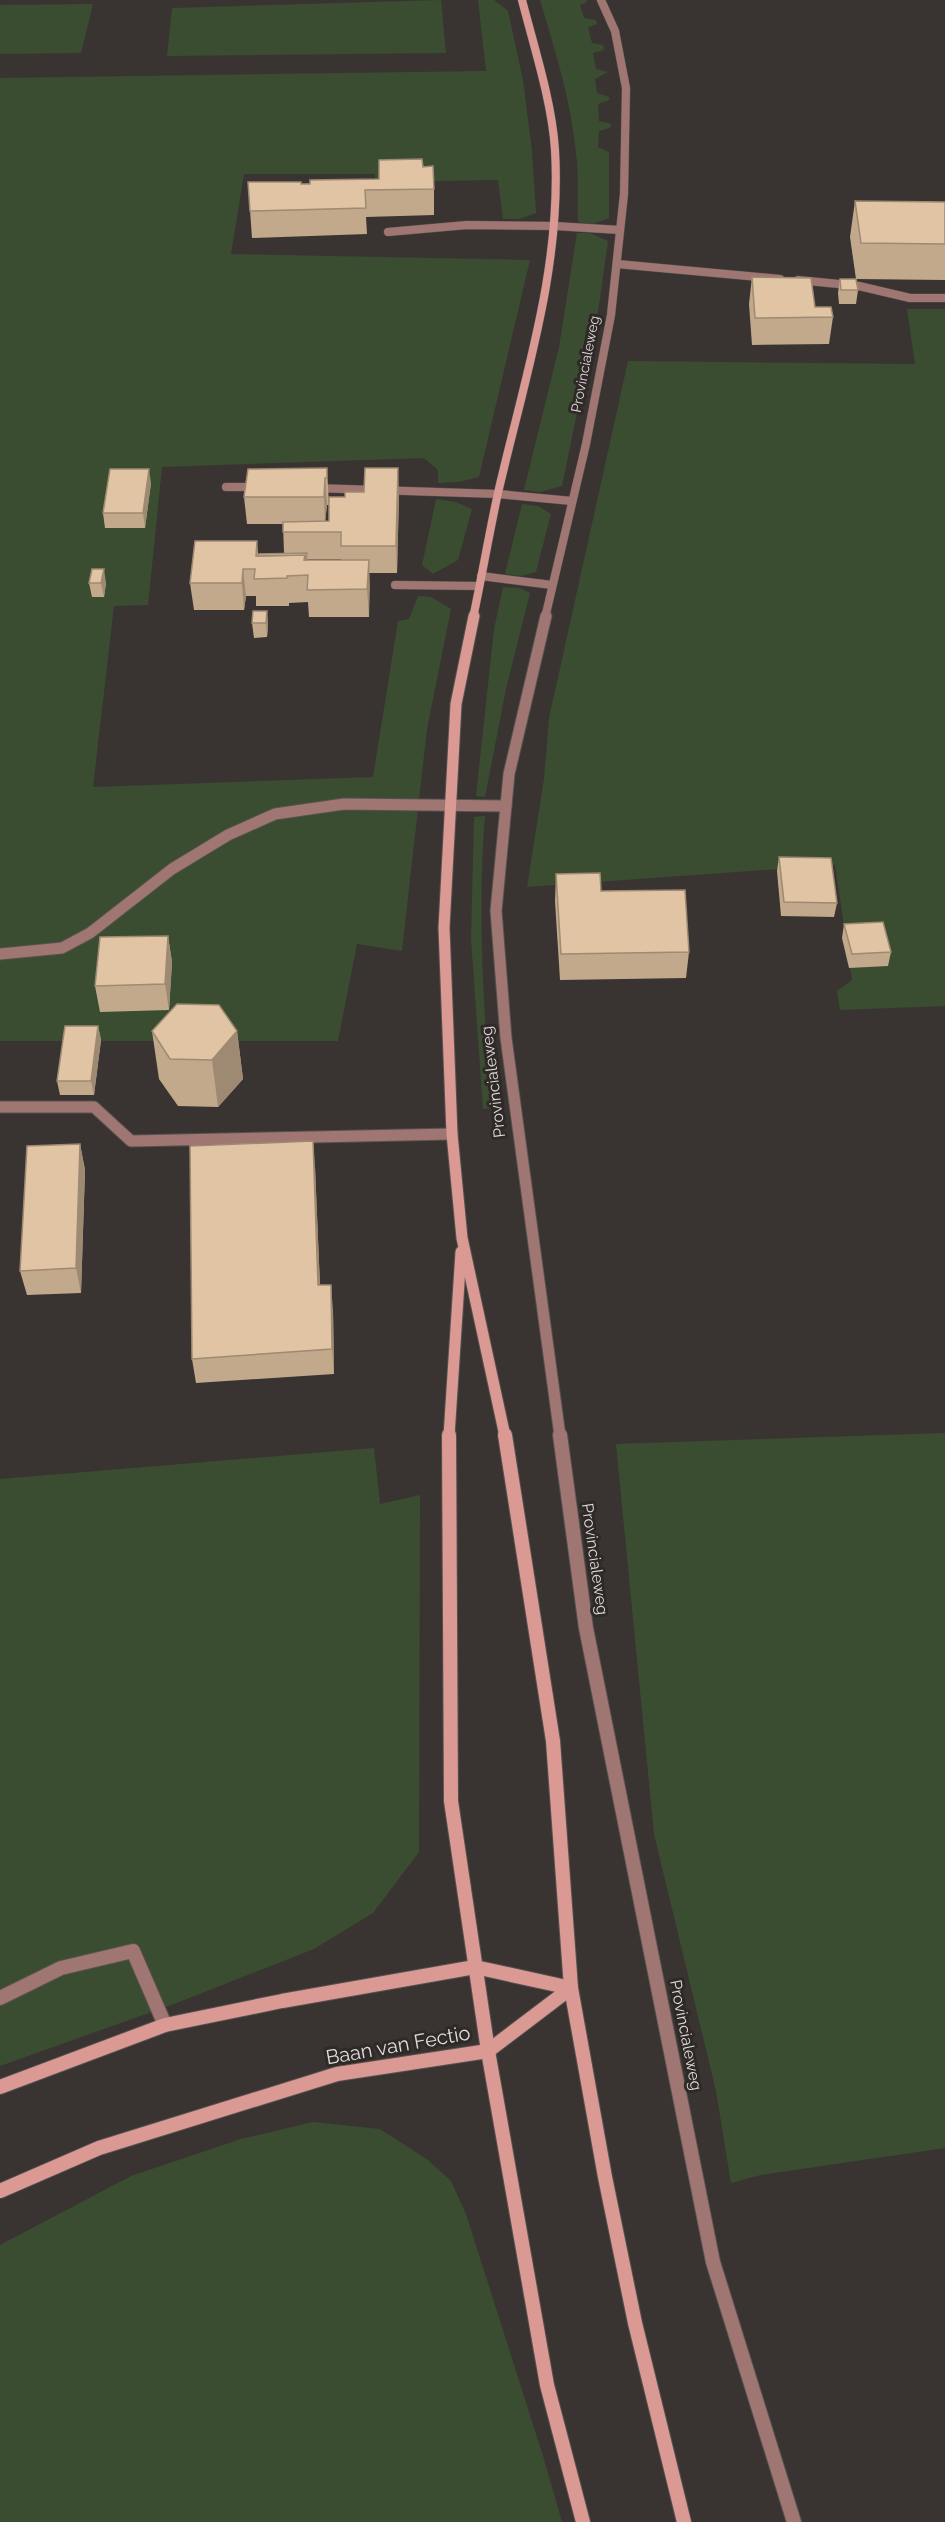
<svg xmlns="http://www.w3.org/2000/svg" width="945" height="2522" viewBox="0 0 945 2522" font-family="Raleway,sans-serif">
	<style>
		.green { fill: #3a4d31 }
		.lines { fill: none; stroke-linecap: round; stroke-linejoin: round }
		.lane-far2-casing { stroke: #575250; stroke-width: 9 }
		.lane-far1-casing { stroke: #575250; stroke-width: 13 }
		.lane-casing { stroke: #575250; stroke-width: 16 }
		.street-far2-casing { stroke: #575250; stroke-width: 9 }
		.street-far1-casing { stroke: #575250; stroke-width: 13 }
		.street-casing { stroke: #575250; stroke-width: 16 }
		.secondary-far2-casing { stroke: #575250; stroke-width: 9 }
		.secondary-far1-casing { stroke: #575250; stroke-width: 13 }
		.secondary-casing { stroke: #575250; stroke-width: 16 }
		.lane-far2 { stroke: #9f7672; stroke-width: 8 }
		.lane-far1 { stroke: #9f7672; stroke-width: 11 }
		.lane { stroke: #9f7672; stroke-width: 14 }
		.street-far2 { stroke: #9f7672; stroke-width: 8 }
		.street-far1 { stroke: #9f7672; stroke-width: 11 }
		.street { stroke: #9f7672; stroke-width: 14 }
		.secondary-far2 { stroke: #da9993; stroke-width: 8 }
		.secondary-far1 { stroke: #da9993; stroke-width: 11 }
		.secondary { stroke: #da9993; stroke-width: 14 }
		.wall { fill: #c2a98c; fill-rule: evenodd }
		.shaded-wall { fill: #9e8972 }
		.building { fill: #e1c4a3; stroke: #9e8972; stroke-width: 1.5 }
		.labels { text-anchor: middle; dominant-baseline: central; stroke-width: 6; stroke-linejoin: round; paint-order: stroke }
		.far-street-label { font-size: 14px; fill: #dfdcdb; stroke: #2f2a28 }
		.street-label { font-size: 16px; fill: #dfdcdb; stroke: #2f2a28 }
		.near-street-label { font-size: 20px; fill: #dfdcdb; stroke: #2f2a28 }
	</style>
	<rect width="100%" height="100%" fill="#393432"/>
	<!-- green -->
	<g class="green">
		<polygon points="441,0 446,53 167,56 172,8"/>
		<polygon points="478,0 494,0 508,11 523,80 532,151 536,213 519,219 503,219 498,180 375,182 375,174 244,174 231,254 530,260 479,477 459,482 438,483 438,470 424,458 162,467 148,605 114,606 93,787 373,777 398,621 409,619 418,596 431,597 451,609 427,729 402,951 357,944 338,1041 0,1041 0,78 486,71"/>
		<path d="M540,0h46l1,2 -7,3 4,13 12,2 1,4 -9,3 4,16 11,2 1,5 -11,3 3,16 12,3 -13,7 2,14 12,4v3l-11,4 1,17 12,3 -1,4 -11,3 -1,16 11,5v66l-16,6 -15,-2c-1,-23 1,-47 -2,-69 -5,-52 -21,-103 -36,-153z"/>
		<polygon points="93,4 81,53 0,54 0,5"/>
		<polygon points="577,233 590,233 608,241 599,305 562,486 540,492 524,490 559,347"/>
		<polygon points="907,309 945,309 945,1006 840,1010 837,991 852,980 835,865 527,887 544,779 549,718 628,361 915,364"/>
		<polygon points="436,499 456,502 472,509 458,560 433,574 422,565"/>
		<polygon points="522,504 538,506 551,514 536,572 521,576 505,574"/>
		<polygon points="503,587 520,588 530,593 506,689 485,797 476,796 494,629"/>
		<path d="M485,816c-8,98 -1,194 6,292l-8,1 -12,-170 3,-122z"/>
		<polygon points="945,1433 945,2148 761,2175 731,2183 716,2091 654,1834 616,1444"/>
		<polygon points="374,1448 380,1504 420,1495 419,1852 373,1913 314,1949 174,2004 0,2066 0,1479"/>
		<polygon points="313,2122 380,2129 428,2160 451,2181 466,2214 543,2456 562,2522 0,2522 0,2245 131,2176 241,2139"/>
	</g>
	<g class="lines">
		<!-- lane-far2 casing -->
		<g class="lane-far2-casing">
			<g id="lane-far2">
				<polyline points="388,232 467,225 555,226"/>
				<polyline points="617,264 780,279"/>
				<polyline points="798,280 859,286 910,298 945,298"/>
				<polyline points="226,487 261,487"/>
				<polyline points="314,488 498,494"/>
				<polyline points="395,585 479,586"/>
			</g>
		</g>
		<!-- lane-far1 casing -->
		<g class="lane-far1-casing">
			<g id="lane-far1">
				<polyline points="0,954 62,948 90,933 172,869 228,835 275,814 344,804 506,806"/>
				<polyline points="0,1107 94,1107 131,1141 452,1134"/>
			</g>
		</g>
		<!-- lane casing -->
		<g class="lane-casing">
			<polyline id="lane" points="0,1998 61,1968 133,1951 165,2025"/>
		</g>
		<!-- street-far2 casing -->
		<g class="street-far2-casing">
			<g id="street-far2">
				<polyline points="555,226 620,230"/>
				<polyline points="498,494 572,501"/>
				<polyline points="481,576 552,585"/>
				<polyline points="545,618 586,444 611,315 624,194 626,88 615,31 601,0"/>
			</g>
		</g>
		<!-- street-far1 casing -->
		<g class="street-far1-casing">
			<polyline id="street-far1" points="546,616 509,774 496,911 506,1038 560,1436"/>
		</g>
		<!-- street casing -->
		<g class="street-casing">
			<polyline id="street" points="560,1435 586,1628 713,2262 794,2522"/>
		</g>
		<!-- secondary-far2 casing -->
		<g class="secondary-far2-casing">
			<path id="secondary-far2" d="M473,618c9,-42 16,-84 25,-125 26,-113 64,-225 57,-343 -3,-48 -21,-103 -33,-150"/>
		</g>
		<!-- secondary-far1 casing -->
		<g class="secondary-far1-casing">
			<g id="secondary-far1">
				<polyline points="474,616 456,704 444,928 452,1134 462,1238 505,1436"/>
				<polyline points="449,1436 461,1252"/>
			</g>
		</g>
		<!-- secondary casing -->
		<g class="secondary-casing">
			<g id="secondary">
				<polyline points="449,1435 451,1801 488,2051 547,2385 583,2522"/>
				<polyline points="505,1435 553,1741 571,1988 605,2177 635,2323 684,2522"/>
				<polyline points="0,2087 165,2025 282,2001 475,1967 571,1988 488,2051 337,2074 99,2148 0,2191"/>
			</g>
		</g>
		<!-- lane-far2 -->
		<use href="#lane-far2" class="lane-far2"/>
		<!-- lane-far1 -->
		<use href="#lane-far1" class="lane-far1"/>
		<!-- lane -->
		<use href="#lane" class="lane"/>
		<!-- street-far2 -->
		<use href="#street-far2" class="street-far2"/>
		<!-- street-far1 -->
		<use href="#street-far1" class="street-far1"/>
		<!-- street -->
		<use href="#street" class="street"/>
		<!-- secondary-far2 -->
		<use href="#secondary-far2" class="secondary-far2"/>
		<!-- secondary-far1 -->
		<use href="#secondary-far1" class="secondary-far1"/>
		<!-- secondary -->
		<use href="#secondary" class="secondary"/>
	</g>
	<!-- wall -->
	<g class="wall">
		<polygon points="423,167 434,189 434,215 366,217 367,234 252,238 248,182 301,182 302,184 379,179"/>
		<polygon points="855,201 945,202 945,280 856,279 850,237"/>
		<polygon points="752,277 833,317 829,344 752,345 749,304"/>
		<polygon points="840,279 858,290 856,304 839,304 838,293"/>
		<path d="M327,468l2,37h-2l-2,16h4l16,-24 54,-2 -2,78h-28v44h-60l-1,-15 -19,1v3h-33v-10h-10l-2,14h-50l-4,-27 67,-42 1,13 26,-1 -1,-29h-36l-3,-27zM307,559h34v1h-34z"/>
		<polygon points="151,483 145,528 105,528 103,513"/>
		<polygon points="89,583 106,583 104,597 92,597"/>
		<polygon points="267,611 268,626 267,637 254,638 252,623"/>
		<polygon points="779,857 837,903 834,917 781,916 777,871"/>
		<polygon points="556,874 689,952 686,978 560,980 555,901"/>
		<polygon points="844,924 891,952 888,966 849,968 842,938"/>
		<polygon points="168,936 172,962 169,1010 100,1012 95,986"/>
		<polygon points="98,1026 101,1040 94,1095 60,1095 57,1081"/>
		<polygon points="152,1031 237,1031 243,1079 218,1107 178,1106 159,1079"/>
		<polygon points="80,1144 85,1170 81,1293 27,1295 20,1271"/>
		<polygon points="315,1167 320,1285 333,1310 334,1374 196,1383 192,1359"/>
	</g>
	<!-- shaded-wall -->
	<g class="shaded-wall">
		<polygon points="398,468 399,495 397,573 396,546"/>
		<polygon points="149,469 151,483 145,528 143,513"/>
		<polygon points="325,478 327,505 325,524 324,497"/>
		<polygon points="369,560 370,587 369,617 367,589"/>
		<polygon points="104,569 106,583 104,597 101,583"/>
		<polygon points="243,569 246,596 244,610 242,583"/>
		<polygon points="267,611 268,626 267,637 266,623"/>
		<polygon points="168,936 172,962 169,1010 165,984"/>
		<polygon points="98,1026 101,1040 94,1095 91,1081"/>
		<polygon points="237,1031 243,1079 218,1107 212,1060"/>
		<polygon points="313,1141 315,1167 321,1310 318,1285"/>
		<polygon points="80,1144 85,1170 81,1293 76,1268"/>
		<polygon points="331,1285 333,1310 334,1374 332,1349"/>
	</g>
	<!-- building -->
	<g class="building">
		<polygon points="422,159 423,167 433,166 434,189 365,190 366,208 250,211 248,182 301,182 301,184 310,184 310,180 379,179 379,160"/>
		<polygon points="855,201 945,202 945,244 861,243"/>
		<polygon points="752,277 811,278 815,307 831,307 833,317 755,318"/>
		<polygon points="840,279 856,279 858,290 841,290"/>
		<polygon points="327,468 327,478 325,478 324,497 244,497 248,469"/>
		<polygon points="365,468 398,468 396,546 341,546 341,532 283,532 283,522 329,521 329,497 345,497 345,492 364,492"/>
		<polygon points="110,469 149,469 143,513 103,513"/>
		<polygon points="195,541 257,541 256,556 305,555 304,560 369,560 367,589 307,590 308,575 287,576 287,578 254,579 255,569 243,569 242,583 190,583"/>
		<polygon points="307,553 306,560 305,560 305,555 258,556 258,554"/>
		<polygon points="92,569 104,569 101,583 89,583"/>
		<polygon points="253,611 267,611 266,623 252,623"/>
		<polygon points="779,857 831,858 837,903 784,902"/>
		<polygon points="600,873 601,891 685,890 689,952 561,954 556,874"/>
		<polygon points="883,922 891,952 852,954 844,924"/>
		<polygon points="168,936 165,984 95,986 100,937"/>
		<polygon points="177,1004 219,1005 237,1031 212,1060 170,1059 152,1031"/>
		<polygon points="65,1026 98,1026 91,1081 57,1081"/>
		<polygon points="313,1141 318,1285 331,1285 332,1349 192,1359 190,1146"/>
		<polygon points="80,1144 76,1268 20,1271 27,1146"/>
	</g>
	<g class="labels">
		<!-- far-street labels -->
		<g class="far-street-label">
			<text transform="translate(585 364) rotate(-79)">Provincialeweg</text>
		</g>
		<!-- street labels -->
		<g class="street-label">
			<text transform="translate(493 1082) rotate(-97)">Provincialeweg</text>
			<text transform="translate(595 1559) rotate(82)">Provincialeweg</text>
			<text transform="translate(686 2035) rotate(79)">Provincialeweg</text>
		</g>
		<!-- near-street labels -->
		<g class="near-street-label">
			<text transform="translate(398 2045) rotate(-10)">Baan van Fectio</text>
		</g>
	</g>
</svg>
